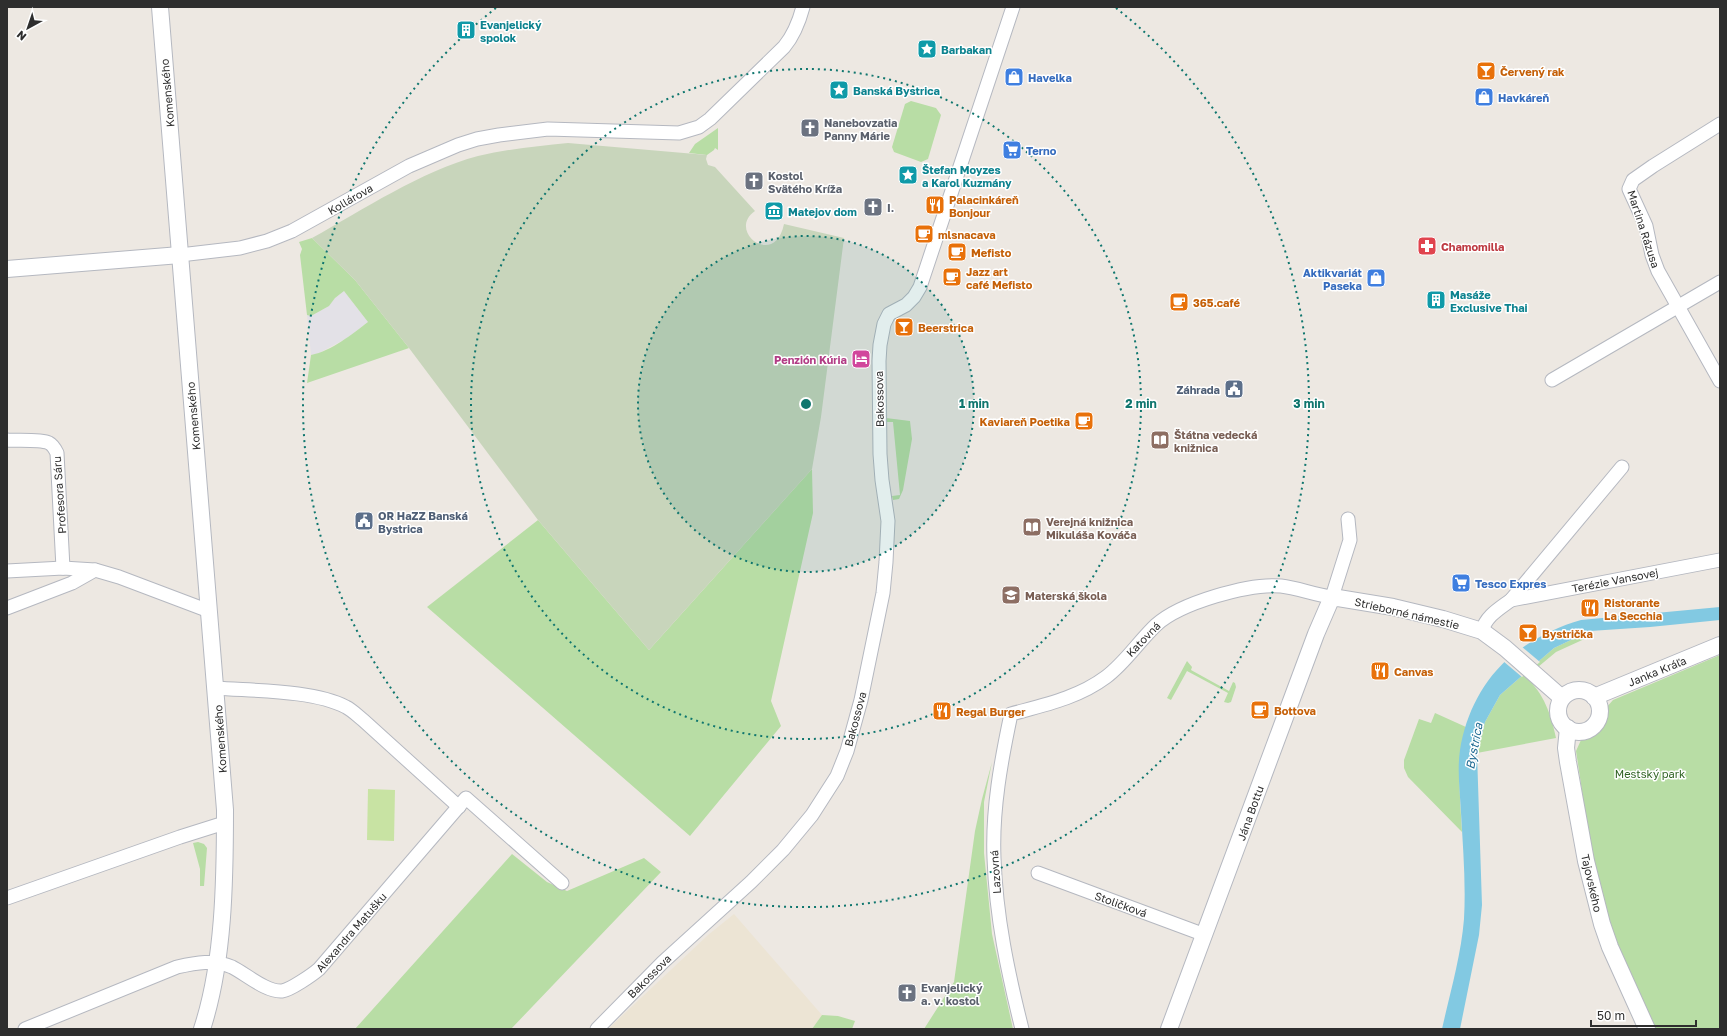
<svg xmlns="http://www.w3.org/2000/svg" width="1727" height="1036" viewBox="0 0 1727 1036" font-family="'Golos Text',sans-serif">
	<style>
		.industrial { fill: #e3e1e7 }
		.education { fill: #ece4d4 }
		.green { fill: #b8dda5 }
		.cemetery { fill: #c8d5bb }
		.pitch { fill: #c8e3a3 }
		.water { fill: #82c9e2 }
		.pier { fill: #ede8e2 }
		.lines { fill: none; stroke-linecap: round; stroke-linejoin: round }
		.minor-casing { stroke: #b5b8c0; stroke-width: 15 }
		.tertiary-casing { stroke: #b5b8c0; stroke-width: 18 }
		.minor { stroke: #fff; stroke-width: 13 }
		.tertiary { stroke: #fff; stroke-width: 16 }
		.ring { fill: none; stroke: #0f766e; stroke-width: 2; stroke-dasharray: 2 4 }
		.labels { text-anchor: middle; dominant-baseline: central; stroke-width: 3; stroke-linejoin: round; paint-order: stroke }
		.culture-label { font-size: 11px; font-weight: bold; fill: #0d838f; stroke: #fff; text-anchor: start }
		.food-label { font-size: 11px; font-weight: bold; fill: #c56008; stroke: #fff; text-anchor: start }
		.shop-label { font-size: 11px; font-weight: bold; fill: #366cbe; stroke: #fff; text-anchor: start }
		.street-label { font-size: 11px; fill: #2e2e2e; stroke: #fff }
		.worship-label { font-size: 11px; font-weight: bold; fill: #5b616d; stroke: #fff; text-anchor: start }
		.health-label { font-size: 11px; font-weight: bold; fill: #be3a42; stroke: #fff; text-anchor: start }
		.hotel-label { font-size: 11px; font-weight: bold; fill: #b23c85; stroke: #fff; text-anchor: end }
		.service-label { font-size: 11px; font-weight: bold; fill: #4e5e75; stroke: #fff; text-anchor: end }
		.education-label { font-size: 11px; font-weight: bold; fill: #785e54; stroke: #fff; text-anchor: start }
		.park-label { font-size: 11px; fill: #316424; stroke: #fff }
		.water-label { font-size: 12px; font-style: italic; fill: #1e6a92; stroke: #fff }
		.centre { fill: #0f766e; stroke: #fff; stroke-width: 2 }
		.ring-label { font-size: 12px; text-anchor: middle; font-weight: bold; fill: #0f766e; stroke: #fff; stroke-width: 3; stroke-linejoin: round; paint-order: stroke }
	</style>
	<rect width="100%" height="100%" fill="#ede8e2"/>
	<!-- industrial -->
	<polygon class="industrial" points="344,291 368,322 347,338 319,353 311,355 307,315 311,316 329,306 335,298"/>
	<!-- education -->
	<polygon class="education" points="734,914 822,1015 812,1029 608,1029 708,935"/>
	<!-- green -->
	<g class="green">
		<polygon points="911,101 936,108 941,115 928,159 921,162 894,152 892,147 905,104"/>
		<polygon points="718,128 718,150 715,148 714,150 707,155 689,153 695,144"/>
		<path d="M312,238l43,42 54,68 -102,35 4,-28c21,-4 41,-21 57,-33l-24,-31 -9,7 -6,8 -18,10 -4,-1 -7,-60 2,-6 -3,-7z"/>
		<polygon points="886,418 910,421 912,439 903,490 899,499 893,500 892,496 900,495 893,422 885,422"/>
		<polygon points="812,469 813,513 771,701 781,726 690,836 427,607 538,520 649,650"/>
		<path d="M1590,631l1,5 -35,16 -30,25c18,17 25,37 30,61l-79,15 8,-31 15,-27 54,-47z"/>
		<path d="M1720,655v374h-64c-17,-37 -35,-73 -48,-111 -18,-54 -23,-111 -32,-167l5,-11 11,-8 7,-8 7,-16 7,-8z"/>
		<polygon points="1187,661 1192,667 1191,670 1229,691 1233,682 1235,683 1236,687 1231,702 1228,703 1224,702 1228,693 1187,671 1171,700 1167,698"/>
		<path d="M1435,713l31,14c-10,34 -6,69 -4,105l-54,-55 -4,-9v-8l15,-41 12,4z"/>
		<polygon points="992,762 984,802 984,853 992,934 1013,1029 924,1029 954,982 975,831 982,799"/>
		<polygon points="198,842 204,844 207,848 204,886 200,886 200,869 193,843"/>
		<polygon points="512,854 547,882 567,891 644,858 661,872 511,1029 355,1029"/>
		<polygon points="822,1015 838,1016 855,1021 852,1029 812,1029"/>
	</g>
	<!-- cemetery -->
	<path class="cemetery" d="M568,143l139,12 -1,4 2,6 7,2 40,44c-29,20 20,58 29,13l60,14 -23,179 -9,52 -163,181 -111,-130 -129,-172 -54,-68 -43,-42c51,-28 109,-67 166,-82 30,-7 60,-10 90,-13z"/>
	<!-- pitch -->
	<polygon class="pitch" points="368,789 395,790 394,841 367,840"/>
	<!-- water -->
	<path class="water" d="M1720,607v13l-70,7 -60,4 -36,17 -54,47 -15,27 -8,31 5,152 -3,30 -19,94h-18c8,-36 19,-73 22,-110 2,-35 -1,-71 -3,-106 -1,-21 -4,-43 -1,-63 6,-37 23,-70 51,-94 20,-16 45,-29 70,-36z"/>
	<!-- pier -->
	<polygon class="pier" points="1521,646 1540,662 1522,677 1503,661"/>
	<g class="lines">
		<!-- minor casing -->
		<g class="minor-casing">
			<g id="minor">
				<polyline points="1720,124 1653,166 1633,180 1629,189 1646,226 1652,255 1658,271 1720,381"/>
				<path d="M180,255l60,-7 27,-7 25,-10 117,-65 49,-21 19,-6 22,-4 49,-6 131,4 20,-6 11,-8 74,-72c10,-12 15,-25 19,-40"/>
				<polyline points="1552,380 1720,282"/>
				<path d="M7,440c11,1 33,-1 42,3 4,2 6,6 8,10l6,115"/>
				<polyline points="7,571 63,568 95,570 119,577 209,611"/>
				<polyline points="1511,600 1720,560"/>
				<polyline points="7,608 72,583 95,570"/>
				<path d="M1482,631c4,-15 17,-22 29,-31l111,-133"/>
				<path d="M216,688c37,3 98,2 130,19 6,3 12,9 17,13l96,87"/>
				<polyline points="1038,873 1205,935"/>
				<polyline points="7,898 180,837 218,825 225,825"/>
				<path d="M25,1029l152,-62c18,-4 38,-8 55,0 14,7 34,25 50,24 8,-1 30,-16 37,-22l147,-171 96,85"/>
				<polyline points="597,1029 663,962 751,882 783,850 812,815 837,776 847,751 861,700 883,593 886,562 888,521 882,480 880,454 879,361 880,345 884,324 889,314 906,305 914,297 920,287 1013,7"/>
				<path d="M1022,1029c-14,-56 -26,-112 -28,-171 -2,-48 7,-97 17,-144 33,-9 67,-16 95,-37 19,-14 33,-36 50,-52 24,-22 93,-42 125,-39 17,2 34,9 51,11l18,-57 -2,-21"/>
			</g>
		</g>
		<!-- tertiary casing -->
		<g class="tertiary-casing">
			<g id="tertiary">
				<path d="M160,7l65,803c0,70 -1,152 -23,219"/>
				<polyline points="7,269 180,255"/>
				<circle cx="1579" cy="711" r="21"/>
				<polyline points="1594,697 1720,645"/>
				<polyline points="1568,728 1566,748 1568,762 1586,861 1602,924 1610,947 1647,1029"/>
				<polyline points="1169,1029 1316,634 1332,597 1393,607 1443,619 1482,631 1505,648 1562,698"/>
			</g>
		</g>
		<!-- minor -->
		<use href="#minor" class="minor"/>
		<!-- tertiary -->
		<use href="#tertiary" class="tertiary"/>
	</g>
	<!-- distance rings -->
	<circle cx="806" cy="404" r="168" fill="#0f766e" fill-opacity=".12"/>
	<g class="ring">
		<circle cx="806" cy="404" r="168"/>
		<circle cx="806" cy="404" r="335"/>
		<path d="M1116 8A503 503 0 1 1 496 8"/>
	</g>
	<!-- icons -->
	<defs>
		<g id="building-square" transform="scale(1)"><rect x="-9" y="-9" width="18" height="18" rx="4" fill="#0f9aa8" stroke="#fff"/><path d="M-4-6H4V6H1V3H-1V6H-4ZM-2.5-4.3h1.7v1.8h-1.7ZM.8-4.3h1.7v1.8H.8ZM-2.5-1h1.7V.8h-1.7ZM.8-1h1.7V.8H.8Z" fill="#fff"/></g>
		<g id="sight-square" transform="scale(1)"><rect x="-9" y="-9" width="18" height="18" rx="4" fill="#0f9aa8" stroke="#fff"/><path d="M0-6L1.8-2.2L6-1.7L2.9 1.2L3.7 5.4L0 3.3L-3.7 5.4L-2.9 1.2L-6-1.7L-1.8-2.2Z" fill="#fff"/></g>
		<g id="bar-square" transform="scale(1)"><rect x="-9" y="-9" width="18" height="18" rx="4" fill="#e8710a" stroke="#fff"/><path d="M-6-5H6L.8 .8V4.5H3.5V6h-7V4.5H-.8V.8Z" fill="#fff"/></g>
		<g id="shop-square" transform="scale(1)"><rect x="-9" y="-9" width="18" height="18" rx="4" fill="#3f7fe0" stroke="#fff"/><path d="M-5-2.5h2.3a2.7 3.5 0 0 1 5.4 0H5L5.5 6h-11ZM-1.5-2.5h3a1.5 2.3 0 0 0-3 0Z" fill="#fff"/></g>
		<g id="church-square" transform="scale(1)"><rect x="-9" y="-9" width="18" height="18" rx="4" fill="#6b7280" stroke="#fff"/><path d="M-1.2-6h2.4v3.5h3.3v2.4h-3.3V6h-2.4V-.1h-3.3v-2.4h3.3Z" fill="#fff"/></g>
		<g id="supermarket-square" transform="scale(1)"><rect x="-9" y="-9" width="18" height="18" rx="4" fill="#3f7fe0" stroke="#fff"/><path d="M-6-5.5h2.5l.6 2H6L4.5 2H-2.5L-4.4-4H-6ZM-1.5 3.2a1.3 1.3 0 1 0 .1 0ZM3 3.2a1.3 1.3 0 1 0 .1 0Z" fill="#fff"/></g>
		<g id="restaurant-square" transform="scale(1)"><rect x="-9" y="-9" width="18" height="18" rx="4" fill="#e8710a" stroke="#fff"/><path d="M-5-6h1v4h1v-4h1v4h1v-4h1v5L-1.5 .5V6h-2V.5L-5-1ZM5-6V6H3V1.5H1.5Q1.5-4 5-6Z" fill="#fff"/></g>
		<g id="museum-square" transform="scale(1)"><rect x="-9" y="-9" width="18" height="18" rx="4" fill="#0f9aa8" stroke="#fff"/><path d="M0-6L6-3V-2H-6V-3ZM-5-1h2V3h-2ZM-1-1h2V3h-2ZM3-1h2V3H3ZM-6 4H6V6H-6Z" fill="#fff"/></g>
		<g id="cafe-square" transform="scale(1)"><rect x="-9" y="-9" width="18" height="18" rx="4" fill="#e8710a" stroke="#fff"/><path d="M-5.5-4.5H6V0H3Q3 3.5 0 3.5H-2.5Q-5.5 3.5-5.5 0ZM3-3.2v2h1.7v-2ZM-6 4.5H4V6H-6Z" fill="#fff"/></g>
		<g id="pharmacy-square" transform="scale(1)"><rect x="-9" y="-9" width="18" height="18" rx="4" fill="#e0444e" stroke="#fff"/><path d="M-2-6h4v4h4v4h-4v4h-4v-4h-4v-4h4Z" fill="#fff"/></g>
		<g id="hotel-square" transform="scale(1)"><rect x="-9" y="-9" width="18" height="18" rx="4" fill="#d1479c" stroke="#fff"/><path d="M-6-4.5h1.5V1H6V5H4.5V3h-9V5H-6ZM-4 0a1.8 1.8 0 1 1 3.6 0ZM.5 0V-2.5h3Q6-2.5 6 0Z" fill="#fff"/></g>
		<g id="civic-square" transform="scale(1)"><rect x="-9" y="-9" width="18" height="18" rx="4" fill="#5c6f8a" stroke="#fff"/><path d="M-.6-6.5H3V-4.5H.6V-3L4-1V1h2V6H-6V1h2V-1L-.6-3ZM-1.2 2.5V6h2.4V2.5Z" fill="#fff"/></g>
		<g id="library-square" transform="scale(1)"><rect x="-9" y="-9" width="18" height="18" rx="4" fill="#8d6e63" stroke="#fff"/><path d="M-6-4Q-3-5.5-.7-3.5V5Q-3 3-6 4ZM6-4Q3-5.5 .7-3.5V5Q3 3 6 4Z" fill="#fff"/></g>
		<g id="school-square" transform="scale(1)"><rect x="-9" y="-9" width="18" height="18" rx="4" fill="#8d6e63" stroke="#fff"/><path d="M0-5L7-2L0 1L-7-2ZM-4 1L0 2.5L4 1V4Q0 6-4 4Z" fill="#fff"/></g>
	</defs>
	<g fill-rule="evenodd">
		<use href="#building-square" x="466" y="30"/>
		<use href="#sight-square" x="927" y="49"/>
		<use href="#bar-square" x="1486" y="71"/>
		<use href="#shop-square" x="1014" y="77"/>
		<use href="#sight-square" x="839" y="90"/>
		<use href="#shop-square" x="1484" y="97"/>
		<use href="#church-square" x="810" y="128"/>
		<use href="#supermarket-square" x="1012" y="150"/>
		<use href="#sight-square" x="908" y="175"/>
		<use href="#church-square" x="754" y="181"/>
		<use href="#restaurant-square" x="935" y="205"/>
		<use href="#church-square" x="873" y="207"/>
		<use href="#museum-square" x="774" y="211"/>
		<use href="#cafe-square" x="924" y="234"/>
		<use href="#pharmacy-square" x="1427" y="246"/>
		<use href="#cafe-square" x="957" y="252"/>
		<use href="#cafe-square" x="952" y="277"/>
		<use href="#shop-square" x="1376" y="278"/>
		<use href="#building-square" x="1436" y="300"/>
		<use href="#cafe-square" x="1179" y="302"/>
		<use href="#bar-square" x="904" y="327"/>
		<use href="#hotel-square" x="861" y="359"/>
		<use href="#civic-square" x="1234" y="389"/>
		<use href="#cafe-square" x="1084" y="421"/>
		<use href="#library-square" x="1160" y="440"/>
		<use href="#civic-square" x="364" y="521"/>
		<use href="#library-square" x="1032" y="527"/>
		<use href="#supermarket-square" x="1461" y="583"/>
		<use href="#school-square" x="1011" y="595"/>
		<use href="#restaurant-square" x="1590" y="608"/>
		<use href="#bar-square" x="1528" y="633"/>
		<use href="#restaurant-square" x="1380" y="671"/>
		<use href="#cafe-square" x="1260" y="710"/>
		<use href="#restaurant-square" x="942" y="711"/>
		<use href="#church-square" x="907" y="993"/>
	</g>
	<g class="labels">
		<!-- culture labels -->
		<g class="culture-label">
			<text x="480" y="24">Evanjelický<tspan x="480" dy="13">spolok</tspan></text>
			<text x="941" y="49">Barbakan</text>
			<text x="853" y="90">Banská Bystrica</text>
			<text x="922" y="169">Štefan Moyzes<tspan x="922" dy="13">a Karol Kuzmány</tspan></text>
			<text x="788" y="211">Matejov dom</text>
			<text x="1450" y="294">Masáže<tspan x="1450" dy="13">Exclusive Thai</tspan></text>
		</g>
		<!-- food labels -->
		<g class="food-label">
			<text x="1500" y="71">Červený rak</text>
			<text x="949" y="199">Palacinkáreň<tspan x="949" dy="13">Bonjour</tspan></text>
			<text x="938" y="234">mlsnacava</text>
			<text x="971" y="252">Mefisto</text>
			<text x="966" y="271">Jazz art<tspan x="966" dy="13">café Mefisto</tspan></text>
			<text x="1193" y="302">365.café</text>
			<text x="918" y="327">Beerstrica</text>
			<text x="1070" y="421" text-anchor="end">Kaviareň Poetika</text>
			<text x="1604" y="602">Ristorante<tspan x="1604" dy="13">La Secchia</tspan></text>
			<text x="1542" y="633">Bystrička</text>
			<text x="1394" y="671">Canvas</text>
			<text x="1274" y="710">Bottova</text>
			<text x="956" y="711">Regal Burger</text>
		</g>
		<!-- shop labels -->
		<g class="shop-label">
			<text x="1028" y="77">Havelka</text>
			<text x="1498" y="97">Havkáreň</text>
			<text x="1026" y="150">Terno</text>
			<text x="1362" y="272" text-anchor="end">Aktikvariát<tspan x="1362" dy="13">Paseka</tspan></text>
			<text x="1475" y="583">Tesco Expres</text>
		</g>
		<!-- street labels -->
		<g class="street-label">
			<text transform="translate(167 93) rotate(-95)">Komenského</text>
			<text transform="translate(350 199) rotate(-30)">Kollárova</text>
			<text transform="translate(1644 229) rotate(72)">Martina Rázusa</text>
			<text transform="translate(879 399) rotate(-91)">Bakossova</text>
			<text transform="translate(193 416) rotate(-95)">Komenského</text>
			<text transform="translate(59 495) rotate(-94)">Profesora Sáru</text>
			<text transform="translate(1615 580) rotate(-11)">Terézie Vansovej</text>
			<text transform="translate(1407 613) rotate(13)">Strieborné námestie</text>
			<text transform="translate(1143 639) rotate(-46)">Katovná</text>
			<text transform="translate(1657 671) rotate(-22)">Janka Kráľa</text>
			<text transform="translate(855 719) rotate(-75)">Bakossova</text>
			<text transform="translate(220 739) rotate(-94)">Komenského</text>
			<text transform="translate(1250 813) rotate(-70)">Jána Bottu</text>
			<text transform="translate(995 872) rotate(-94)">Lazovná</text>
			<text transform="translate(1592 883) rotate(77)">Tajovského</text>
			<text transform="translate(1121 904) rotate(20)">Stoličková</text>
			<text transform="translate(351 932) rotate(-49)">Alexandra Matušku</text>
			<text transform="translate(649 976) rotate(-45)">Bakossova</text>
		</g>
		<!-- worship labels -->
		<g class="worship-label">
			<text x="824" y="122">Nanebovzatia<tspan x="824" dy="13">Panny Márie</tspan></text>
			<text x="768" y="175">Kostol<tspan x="768" dy="13">Svätého Kríža</tspan></text>
			<text x="887" y="207">I.</text>
			<text x="921" y="987">Evanjelický<tspan x="921" dy="13">a. v. kostol</tspan></text>
		</g>
		<!-- health labels -->
		<g class="health-label">
			<text x="1441" y="246">Chamomilla</text>
		</g>
		<!-- hotel labels -->
		<g class="hotel-label">
			<text x="847" y="359">Penzión Kúria</text>
		</g>
		<!-- service labels -->
		<g class="service-label">
			<text x="1220" y="389">Záhrada</text>
			<text x="378" y="515" text-anchor="start">OR HaZZ Banská<tspan x="378" dy="13">Bystrica</tspan></text>
		</g>
		<!-- education labels -->
		<g class="education-label">
			<text x="1174" y="434">Štátna vedecká<tspan x="1174" dy="13">knižnica</tspan></text>
			<text x="1046" y="521">Verejná knižnica<tspan x="1046" dy="13">Mikuláša Kováča</tspan></text>
			<text x="1025" y="595">Materská škola</text>
		</g>
		<!-- park labels -->
		<g class="park-label">
			<text x="1650" y="773">Mestský park</text>
		</g>
		<!-- water labels -->
		<g class="water-label">
			<text transform="translate(1474 746) rotate(-79)">Bystrica</text>
		</g>
	</g>
	<circle cx="806" cy="404" r="6" class="centre"/>
	<g class="ring-label">
		<text x="974" y="408">1 min</text>
		<text x="1141" y="408">2 min</text>
		<text x="1309" y="408">3 min</text>
	</g>
	<!-- border -->
	<rect width="1727" height="1036" fill="none" stroke="#2e2e2e" stroke-width="16"/>
	<!-- north arrow -->
	<g transform="translate(28 28) rotate(220)" stroke="#ffffff" stroke-width="3" paint-order="stroke">
	<path d="M0-3L7 15L0 10L-7 15Z" fill="#2e2e2e"/>
	<text y="-6" font-size="11" font-weight="bold" text-anchor="middle" fill="#2e2e2e">N</text>
	</g>
	<!-- scale -->
	<path d="M1591 1020v6h105v-6" fill="none" stroke="#2e2e2e" stroke-width="2"/>
	<text x="1597" y="1020" font-size="12" fill="#2e2e2e" stroke="#ffffff" stroke-width="3" paint-order="stroke">50 m</text>
</svg>
